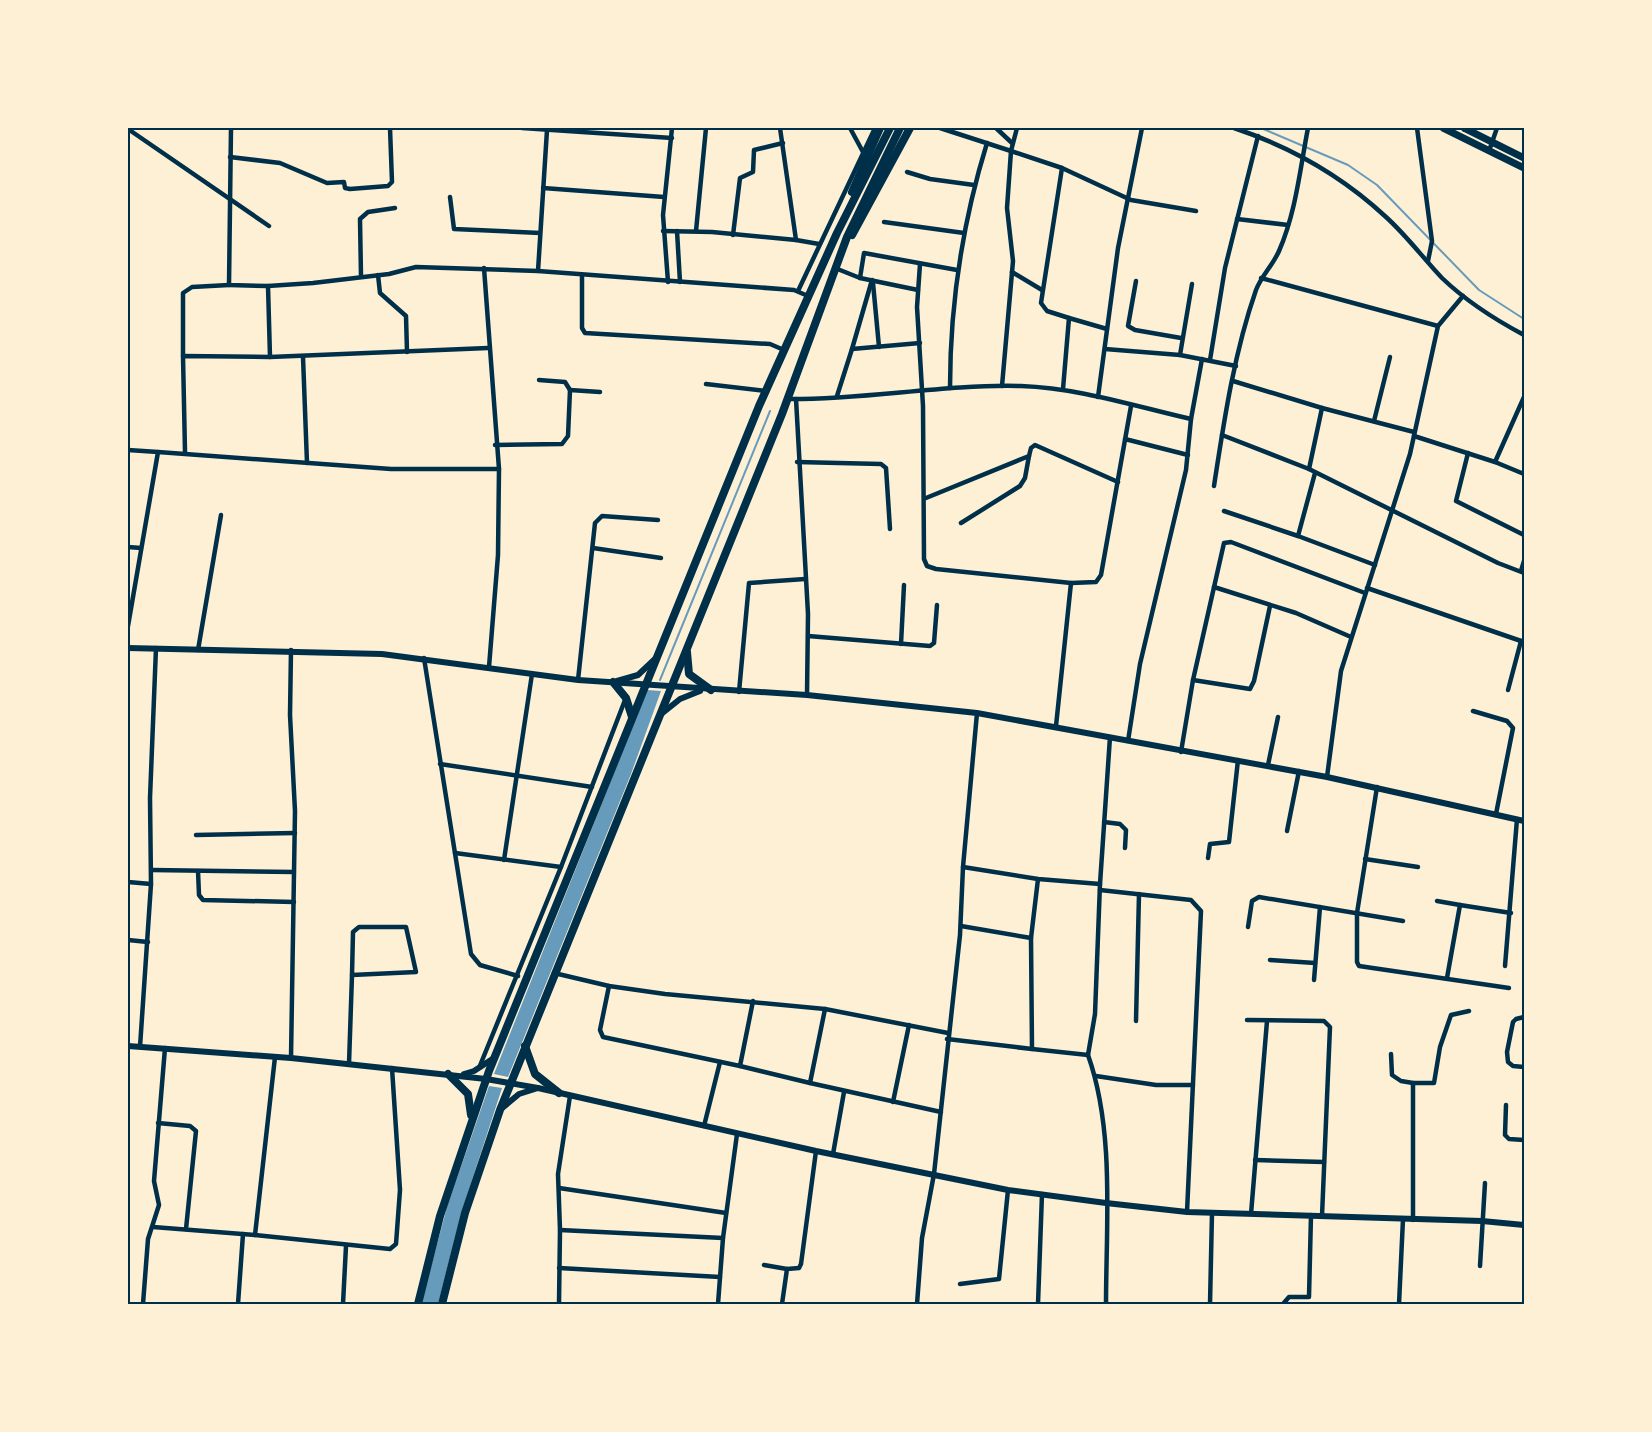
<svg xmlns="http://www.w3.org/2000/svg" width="1652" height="1432" viewBox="0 0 1652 1432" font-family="Arial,sans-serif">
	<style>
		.water { fill: #669bbc }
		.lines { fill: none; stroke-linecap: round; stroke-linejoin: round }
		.stream { stroke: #669bbc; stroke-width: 2 }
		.minor { stroke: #003049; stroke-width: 4.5 }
		.secondary { stroke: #003049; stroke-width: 6 }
		.primary { stroke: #003049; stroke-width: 7 }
		.trunk { stroke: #003049; stroke-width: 8 }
		.neatline { fill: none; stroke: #003049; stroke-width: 2 }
	</style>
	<rect width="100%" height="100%" fill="#fdf0d5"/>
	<!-- water -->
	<g class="water">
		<polygon points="647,690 661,691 631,774 508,1077 494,1074"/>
		<polygon points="489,1086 502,1088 461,1214 438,1304 421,1304 447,1207"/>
	</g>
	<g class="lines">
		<!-- stream -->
		<g class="stream">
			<polyline points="1261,128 1348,165 1377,185 1479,290 1524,319"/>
			<polyline points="660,680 770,411"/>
		</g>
		<!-- minor -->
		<g class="minor">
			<polyline points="231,128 229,285 268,286 313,283 389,274 416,267 538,271 794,290 808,296"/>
			<polyline points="522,128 672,138"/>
			<polyline points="850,128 863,152"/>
			<polyline points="940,128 1011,151 1017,128"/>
			<polyline points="996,128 1012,143"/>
			<path d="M1234,128c57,19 108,48 152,89 21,19 37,41 56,61 25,24 52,41 82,57"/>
			<polyline points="1417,128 1432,241 1428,261"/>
			<polyline points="128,129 269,226"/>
			<polyline points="1489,151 1497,128"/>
			<polyline points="230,157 280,163 327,183 344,182 345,188 350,189 388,186 392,182 390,128"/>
			<polyline points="1062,168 1041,303 1047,311 1069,318 1063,389"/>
			<polyline points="907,172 930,179 974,185"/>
			<polyline points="543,188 664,197"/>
			<polyline points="450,197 454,229 540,233"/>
			<polyline points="1237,219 1288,225"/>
			<polyline points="884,222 964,233"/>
			<polyline points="663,231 712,232 796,240 780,128"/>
			<polyline points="677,231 680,282"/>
			<polyline points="696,231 706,128"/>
			<polyline points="733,235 740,178 753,172 754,150 783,143"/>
			<polyline points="796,240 819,244"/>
			<polyline points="920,264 917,307 923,406 924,559 927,566 936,569 1071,583 1096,582 1101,575 1131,406"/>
			<polyline points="484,268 499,469 498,555 489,667"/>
			<polyline points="835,268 860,278 918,290"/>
			<polyline points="538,271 547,130"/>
			<polyline points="1012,272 1042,290"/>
			<polyline points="378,275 380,293 406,316 407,352"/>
			<polyline points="582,275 582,328 585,333 770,344 784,350"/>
			<polyline points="361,276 360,219 368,212 395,208"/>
			<polyline points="860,278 864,253 957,270"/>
			<polyline points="1261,278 1438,326"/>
			<polyline points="872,280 852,349 920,343"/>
			<polyline points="1136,281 1128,326 1135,330 1181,338"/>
			<polyline points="668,282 663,215 672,128"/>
			<polyline points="873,283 879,347"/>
			<polyline points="268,286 270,357 488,348"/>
			<polyline points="798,291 875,128"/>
			<polyline points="1069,318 1107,329"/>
			<polyline points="1105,349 1180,355 1236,366"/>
			<polyline points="1180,355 1192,284"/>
			<polyline points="183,356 183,293 192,287 229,285"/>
			<polyline points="303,357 307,463"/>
			<polyline points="1210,360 1225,268 1258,136"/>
			<polyline points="539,380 565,382 570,390"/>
			<polyline points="1233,381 1322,408 1309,469"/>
			<polyline points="706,384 766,391"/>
			<polyline points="1002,386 1013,261 1007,208 1011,151 1062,168 1131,200 1196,211"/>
			<path d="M950,388c0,-84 12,-164 37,-245"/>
			<polyline points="837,396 852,349"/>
			<polyline points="1098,397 1118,248 1142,128"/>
			<path d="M787,399c78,1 155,-15 234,-13 58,2 113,20 170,33"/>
			<polyline points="796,399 808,614 807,695"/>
			<polyline points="1322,408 1414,432"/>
			<polyline points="1374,421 1390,357"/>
			<polyline points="1222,435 1309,469 1498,563 1524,573"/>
			<polyline points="1414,436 1495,462 1524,397"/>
			<polyline points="1125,439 1188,455"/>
			<polyline points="495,445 562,444 568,436 570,390 600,392"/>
			<polyline points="128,450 158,452"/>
			<polyline points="185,452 183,356 270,357"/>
			<polyline points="1468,453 1456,501 1524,535"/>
			<polyline points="797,462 881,464 886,468 890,529"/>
			<polyline points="1495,462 1524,474"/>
			<polyline points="1315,473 1298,536 1375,565"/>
			<path d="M1214,486c10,-65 20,-133 42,-196 6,-15 17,-25 23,-39 17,-39 21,-82 29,-123"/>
			<polyline points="926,498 1029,456 1031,448 1035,445 1118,482"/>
			<polyline points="1224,511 1298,536"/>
			<polyline points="961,523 1020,486 1025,478 1029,456"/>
			<polyline points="128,547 141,548"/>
			<polyline points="593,548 661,558"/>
			<polyline points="1521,571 1524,561"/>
			<polyline points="1214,587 1296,613 1351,637"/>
			<polyline points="1367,588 1524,642"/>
			<polyline points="128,626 158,452 391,469 499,469"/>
			<polyline points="808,636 930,646 934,643 937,605"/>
			<polyline points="901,644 904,585"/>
			<polyline points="198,650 221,515"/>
			<polyline points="291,650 290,715 295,811 291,1058"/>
			<polyline points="424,658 471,954 480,965 518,976"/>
			<polyline points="578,680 595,523 602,516 658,520"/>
			<polyline points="1193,680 1250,689 1254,681 1270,606"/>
			<polyline points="1508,690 1521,641"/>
			<polyline points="739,692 749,583 805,579"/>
			<polyline points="1473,711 1507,721 1513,728 1496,814"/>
			<polyline points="1056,726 1071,583"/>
			<polyline points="1128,741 1140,664 1186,470 1191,419 1202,359"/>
			<polyline points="1181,752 1193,680 1224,543 1231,542 1365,593"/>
			<polyline points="440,764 592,787"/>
			<polyline points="1268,765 1278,717"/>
			<polyline points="1327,777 1341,671 1410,454 1438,326 1463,296"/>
			<polyline points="1377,787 1357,913 1357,962 1359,966 1509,988"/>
			<polyline points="1104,822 1120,824 1126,830 1125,848"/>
			<polyline points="1287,831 1299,771"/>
			<polyline points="196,835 295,833"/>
			<polyline points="455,853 561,867"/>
			<polyline points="1208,858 1210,844 1229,842 1238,760"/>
			<polyline points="1365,859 1418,867"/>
			<polyline points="504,860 532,674"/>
			<polyline points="963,867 1038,879 1100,884"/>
			<polyline points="152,870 294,872"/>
			<polyline points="198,871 199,895 203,900 294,902"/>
			<polyline points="1038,879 1031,938 1032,1049 1088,1055 1095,1014 1100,884 1110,737"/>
			<polyline points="128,882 151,884"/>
			<polyline points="1100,890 1191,900 1201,911 1187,1212"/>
			<polyline points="1437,901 1460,905"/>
			<polyline points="961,926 1031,938"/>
			<polygon points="359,927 406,927 416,972 352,975 353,932"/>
			<polyline points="1248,927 1252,901 1259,897 1403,921"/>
			<polyline points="128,940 148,942"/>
			<polyline points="1270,960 1315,963"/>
			<polyline points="1505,966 1517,819"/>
			<polyline points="554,973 609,986 665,994 825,1009 948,1033"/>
			<polyline points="1447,978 1460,905 1511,913"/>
			<polyline points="1314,980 1320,907"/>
			<polyline points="609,986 600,1030 603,1037 740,1066 753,1001"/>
			<polyline points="1524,1017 1516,1019 1513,1022 1507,1052 1508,1062 1513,1066 1524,1067"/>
			<polyline points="1247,1020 1324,1021 1330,1027 1322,1216"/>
			<polyline points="1136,1021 1139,894"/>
			<polyline points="947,1039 1032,1049"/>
			<polyline points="140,1047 151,884 150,798 156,648"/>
			<polyline points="1391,1054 1392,1075 1401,1081 1413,1083"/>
			<path d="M1088,1055c27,76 18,170 18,249"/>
			<polyline points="275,1057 255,1235 390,1249 396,1244 400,1190 392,1068"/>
			<polyline points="349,1064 352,975"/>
			<polyline points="740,1066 810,1083 825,1009"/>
			<polyline points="479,1068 561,867 625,700"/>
			<polyline points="1096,1076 1156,1085 1193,1085"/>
			<polyline points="810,1083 941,1112"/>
			<polyline points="893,1102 909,1025"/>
			<polyline points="1506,1105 1505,1135 1509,1139 1524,1140"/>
			<polyline points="158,1123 190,1126 196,1131 186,1229"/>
			<polyline points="704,1126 720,1062"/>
			<polyline points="833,1154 844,1092"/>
			<polyline points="1255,1160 1324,1162"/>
			<polyline points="559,1188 726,1213"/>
			<polyline points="1251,1214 1267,1021"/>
			<polyline points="1413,1220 1413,1083 1434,1083 1440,1047 1451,1015 1469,1011"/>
			<polyline points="153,1227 255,1235"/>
			<polyline points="560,1230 723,1238"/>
			<polyline points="764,1265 787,1269"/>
			<polyline points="1480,1266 1485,1183"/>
			<polyline points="559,1268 720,1277"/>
			<polyline points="960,1284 999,1279 1008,1190"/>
			<polyline points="143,1304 148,1239 159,1205 154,1181 165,1048"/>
			<polyline points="238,1304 243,1234"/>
			<polyline points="343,1304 346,1246"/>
			<polyline points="559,1304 560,1230 558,1174 570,1096"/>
			<polyline points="718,1304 723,1238 737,1134"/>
			<polyline points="782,1304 787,1269 799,1268 801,1264 816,1151"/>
			<polyline points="917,1304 922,1238 934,1174 960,935 963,867 977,713"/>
			<polyline points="1038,1304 1042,1194"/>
			<polyline points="1210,1304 1212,1213"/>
			<polyline points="1283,1304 1289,1297 1309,1297 1311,1215"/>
			<polyline points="1399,1304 1403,1219"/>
		</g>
		<!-- secondary -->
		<g class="secondary">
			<polyline points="128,648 382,654 578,680 807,695 977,713 1327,777 1524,821"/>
			<polyline points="617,681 638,675 656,658"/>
			<polyline points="660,715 680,699 700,691"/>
			<polyline points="128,1046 291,1058 486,1079 538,1088 816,1151 1008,1190 1106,1203 1187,1212 1482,1221 1524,1225"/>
			<polyline points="464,1074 474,1071 494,1058"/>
			<polyline points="501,1109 519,1094 538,1088"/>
		</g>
		<!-- primary -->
		<g class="primary">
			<polyline points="1443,128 1524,168"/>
			<polyline points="1464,128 1524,158"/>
		</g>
		<!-- trunk -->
		<g class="trunk">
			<polyline points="852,192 880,128"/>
			<polyline points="852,235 910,128"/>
			<polyline points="687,652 689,674 711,690"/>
			<polyline points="613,682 626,698 632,717"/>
			<polyline points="525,1046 535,1074 559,1093"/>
			<polyline points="448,1074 468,1094 471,1115"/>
			<polyline points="418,1304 440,1216 489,1071 759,406 837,233 890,128"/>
			<polyline points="442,1304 465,1213 500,1110 782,414 847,237 900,128"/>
		</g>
	</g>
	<!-- border -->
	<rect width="1652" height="1432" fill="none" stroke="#fdf0d5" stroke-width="258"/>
	<rect x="129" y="129" width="1394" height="1174" class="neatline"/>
</svg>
